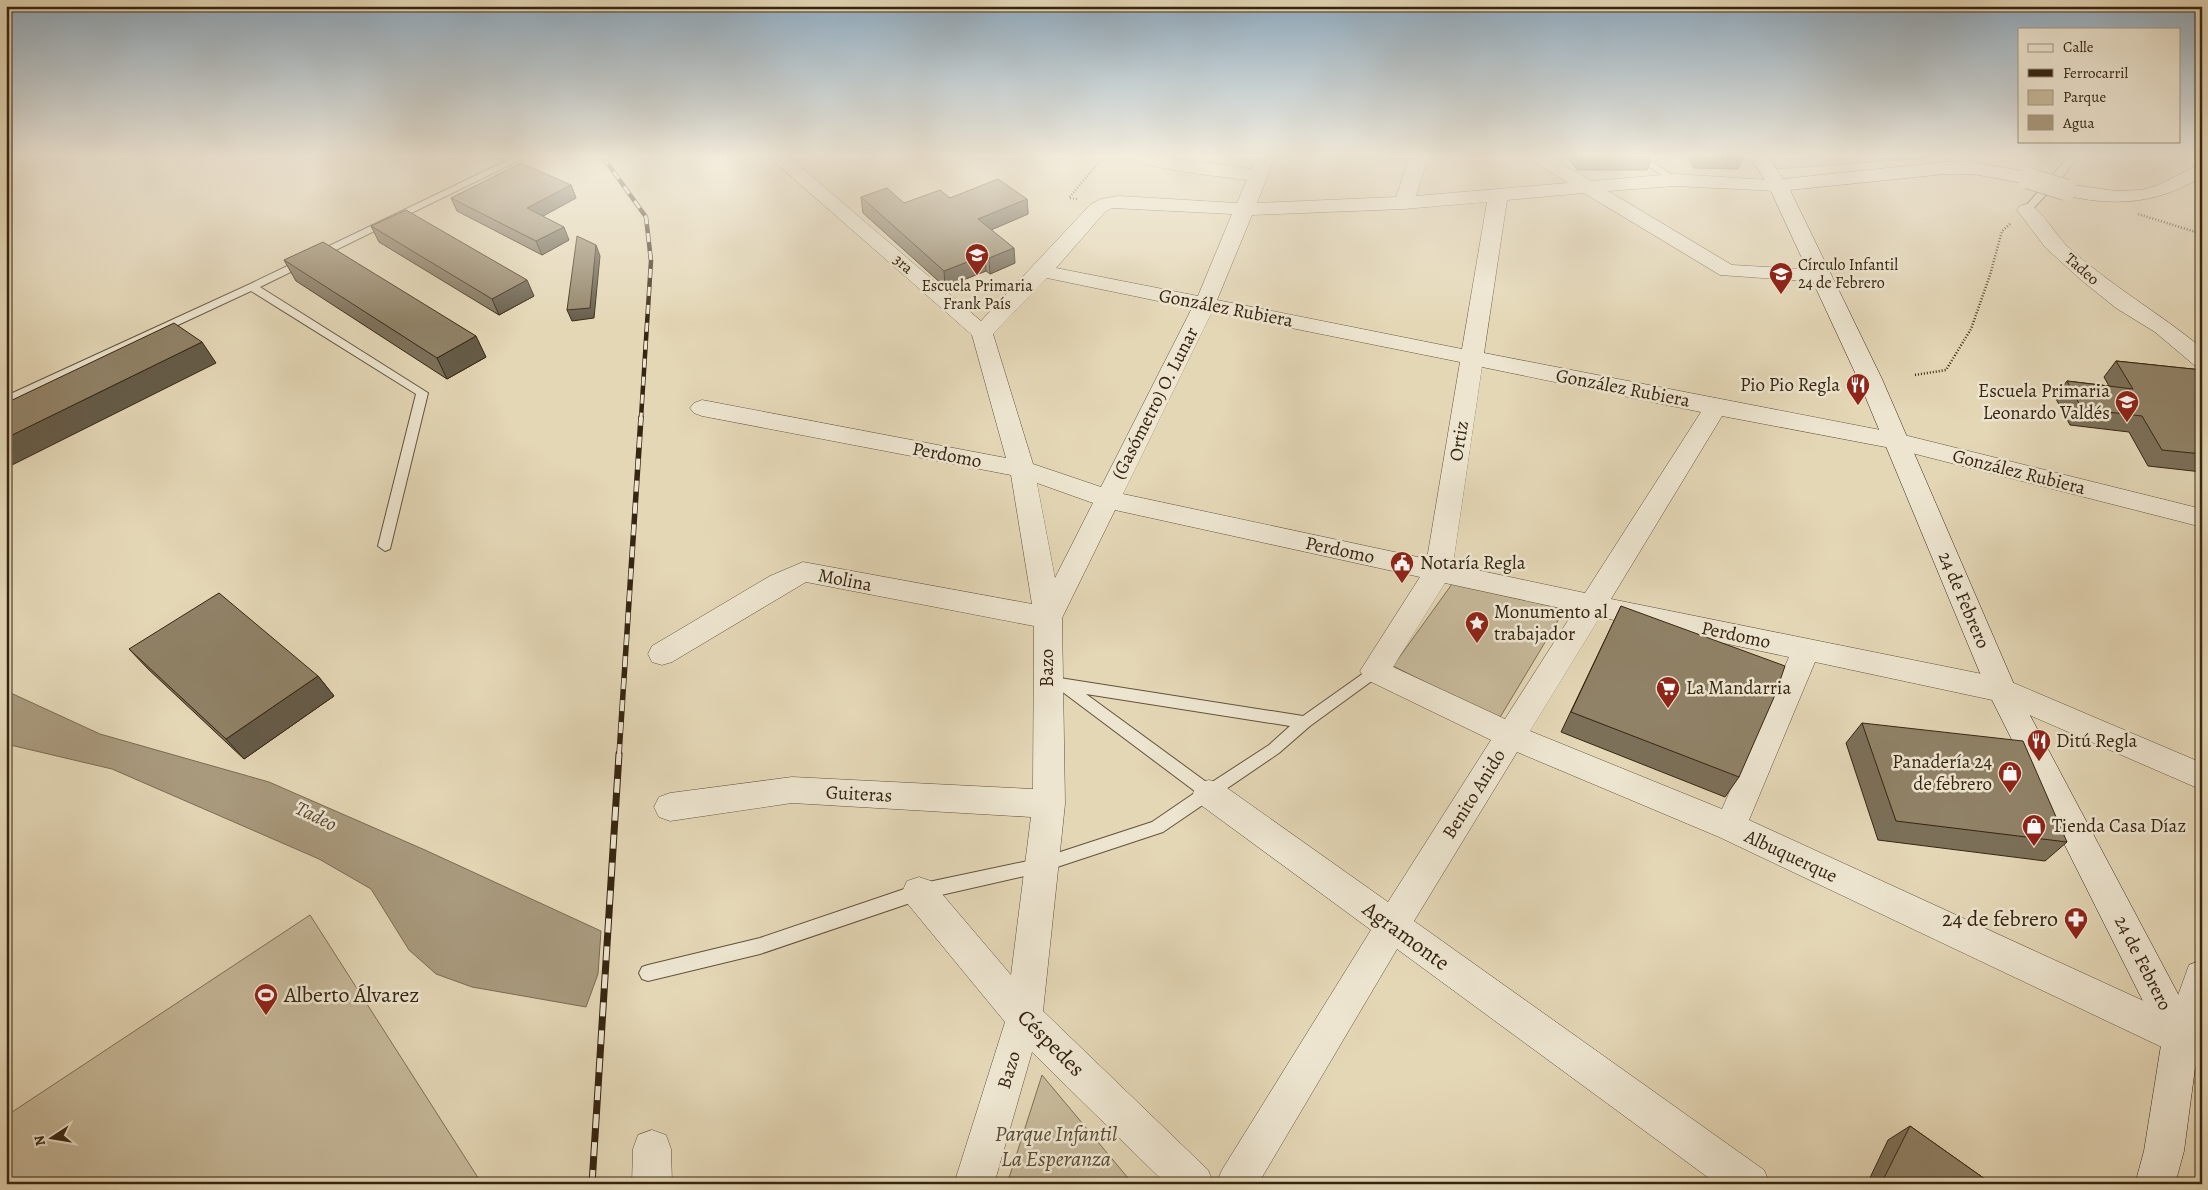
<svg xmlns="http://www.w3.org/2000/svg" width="2208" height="1190" viewBox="0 0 2208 1190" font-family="Alegreya,serif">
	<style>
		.green { fill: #c6b99a; stroke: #7e6f56 }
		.water { fill: #a99a7e; stroke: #7b6b52 }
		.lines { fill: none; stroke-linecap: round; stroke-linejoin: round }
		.service-casing { stroke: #62523a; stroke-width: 2 }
		.minor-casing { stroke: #62523a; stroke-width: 1 }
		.tertiary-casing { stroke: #62523a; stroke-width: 1 }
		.secondary-casing { stroke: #362511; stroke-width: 1 }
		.path { stroke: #362511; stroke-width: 2.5; stroke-dasharray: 1 2; stroke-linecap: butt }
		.service { fill: #ede5d0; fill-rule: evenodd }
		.minor { fill: #ede5d0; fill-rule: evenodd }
		.tertiary { fill: #ede5d0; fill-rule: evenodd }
		.secondary { fill: #ede5d0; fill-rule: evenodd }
		.rail-far2-casing { stroke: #362511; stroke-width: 4.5 }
		.rail-far1-casing { stroke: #362511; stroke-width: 5.5 }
		.rail-casing { stroke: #362511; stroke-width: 7 }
		.rail-far2 { stroke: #ede5d0; stroke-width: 3; stroke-dasharray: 9; stroke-linecap: butt }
		.rail-far1 { stroke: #ede5d0; stroke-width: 4; stroke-dasharray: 11; stroke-linecap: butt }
		.rail { stroke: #ede5d0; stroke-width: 5; stroke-dasharray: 14; stroke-linecap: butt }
		.secondary-bridge-casing { stroke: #362511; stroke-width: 22; stroke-linecap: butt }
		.secondary-bridge { stroke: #ede5d0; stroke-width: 21 }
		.wall { fill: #7c7059; stroke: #362511 }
		.shaded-wall { fill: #655b48; stroke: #362511 }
		.building { fill: #908267; stroke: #362511 }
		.labels { text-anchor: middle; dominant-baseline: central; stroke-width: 5; stroke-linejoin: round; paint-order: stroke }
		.far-street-label { font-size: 16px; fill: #362511; stroke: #ede5d0 }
		.far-poi-label { font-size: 16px; fill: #362511; stroke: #ede5d0; text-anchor: start }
		.street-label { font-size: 19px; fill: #362511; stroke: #ede5d0 }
		.poi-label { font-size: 19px; fill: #362511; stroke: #ede5d0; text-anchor: start }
		.water-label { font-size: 20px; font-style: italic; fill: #584832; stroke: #ede5d0 }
		.near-poi-label { font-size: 22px; fill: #362511; stroke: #ede5d0; text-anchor: end }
		.near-street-label { font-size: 22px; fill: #362511; stroke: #ede5d0 }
		.near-park-label { font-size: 22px; font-style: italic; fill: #5a4a33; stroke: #ede5d0 }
	</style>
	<rect width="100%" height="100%" fill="#e4d7b6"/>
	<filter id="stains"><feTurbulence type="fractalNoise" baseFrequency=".004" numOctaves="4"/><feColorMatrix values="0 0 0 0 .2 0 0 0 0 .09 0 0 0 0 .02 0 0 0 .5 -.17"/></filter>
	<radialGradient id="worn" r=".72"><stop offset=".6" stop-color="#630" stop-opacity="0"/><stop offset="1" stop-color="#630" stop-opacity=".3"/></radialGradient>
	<!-- green -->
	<g class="green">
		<polygon points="1770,157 1940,157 1777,169"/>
		<polygon points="1452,584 1565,609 1499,719 1393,666"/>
		<polygon points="310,915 482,1184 6,1184 6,1116"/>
		<polygon points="1042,1075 1133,1184 1007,1184"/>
	</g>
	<!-- water -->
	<polygon class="water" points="6,688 13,694 100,734 269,782 425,850 601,931 598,974 586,1007 472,987 436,974 409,950 371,889 319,859 112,769 6,744"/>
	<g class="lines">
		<!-- service casing -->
		<g class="service-casing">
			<g id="service">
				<polygon points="514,157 526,157 260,287 428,393 390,549 385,551 378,546 416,394 251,291 6,405 6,396 248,285"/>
				<polygon points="1634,157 1645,157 1680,180 1672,182"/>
				<polygon points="2068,157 2078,157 2060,180 2030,212 2024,212 2024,208"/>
				<path d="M1375,665l5,2 2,4 -2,4 -70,51 -31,27 -116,79 -121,40 -123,28 -159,54 -112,27 -6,-2 -3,-6 3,-6 6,-2 112,-27 159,-54 123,-26 110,-36 44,-30 -136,-102 -18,-4 -2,-4 2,-4 5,-2 256,40zM1086,694l204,32 -21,19 -60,39z"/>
			</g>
		</g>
		<!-- minor casing -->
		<g class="minor-casing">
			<g id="minor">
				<path d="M769,157h20l192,164 110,-117 10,-5 18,-3 118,7 10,-23c-19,-3 -107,-11 -115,-23h32l87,12 6,-12h18l-18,46 139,-6 14,-40h18l-12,39 152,-13 -40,-26h22l41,24 84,-7 110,7 3,4 -3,4 -7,2 -103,-5 -67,5 124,74 88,5 7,2 3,4 -3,4 -7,2 -100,-7 -136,-82 -77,7 -23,153 412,80 306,76v18l-306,-78 -174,-33 -111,183 391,79 200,85v27l-205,-89 -182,-39 -66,158 445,204 5,13 -5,13 -13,5 -13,-5 -449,-213 -202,-85 -103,169 350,249 6,14h-53l-320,-235 -139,235h-42l6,-14 149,-240 -173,-127 -5,-10 5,-10 11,-3 11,3 168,119 103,-162 -126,-61 -5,-8 60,-94 -305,-67 -53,108 3,186 -22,207 165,159 6,14h-48l-134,-132 -38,132h-40l51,-162 -98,-119 -5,-11 5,-11 12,-4 12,4 80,94 20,-158 -239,-14 -122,18 -11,-4 -5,-10 5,-10 11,-4 122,-16 241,12 1,-163 -228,-44 -134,80 -10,3 -10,-3 -4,-8 4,-8 118,-70 33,-14 229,42 -21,-129 -309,-59 -8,-3 -4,-5 4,-5 8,-3 304,58 -34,-123zM1487,202l-25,147 -245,-49 35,-85 152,-6zM1112,208l120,6 -34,82 -142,-28 49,-56zM1047,278l145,30 -91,179 -68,-23 -40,-130zM1212,312l248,50 -33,197 -304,-65zM1482,367l219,45 -116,181 -132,-28zM1037,483l56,20 -38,75zM1445,583l129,28 -69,108 -112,-52zM1600,617l189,40 -67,152 -192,-78z"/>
				<path d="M2027,204c14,4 29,32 41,43 43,39 90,65 134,101v19l-8,-2 -39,-33 -39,-24 -36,-29 -35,-32 -28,-37 3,-4z"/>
				<polygon points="652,1130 666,1135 671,1149 672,1184 632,1184 633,1149 638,1135"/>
			</g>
		</g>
		<!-- tertiary casing -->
		<g class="tertiary-casing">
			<polygon id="tertiary" points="2202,960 2202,1030 2194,1050 2181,1055 2168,1050 2163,1037 2189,965"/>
		</g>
		<!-- secondary casing -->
		<g class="secondary-casing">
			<g id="secondary">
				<polygon points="1750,157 1768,157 1783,179 1945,162 1973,162 2028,172 2035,174 2037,178 2035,182 2028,184 1973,174 1945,174 1790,190 1882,379 2016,689 2194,1024 2202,1030 2202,1070 2195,1068 2184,1151 2175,1184 2135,1184 2144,1151 2162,1039 1987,690 1858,379 1768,185"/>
				<path d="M2202,163v14c-48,28 -89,30 -143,17l-3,-4 3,-4 7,-2 50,7 25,-1 17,-5z"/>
			</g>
		</g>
		<!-- path -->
		<g class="path">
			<polyline points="1077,199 1069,198 1103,157"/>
			<polyline points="2138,214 2202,234"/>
			<polyline points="1915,375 1946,370 1971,329 1990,275 2002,231 2011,223"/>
		</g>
		<!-- service -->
		<use href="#service" class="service"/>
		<!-- minor -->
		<use href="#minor" class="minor"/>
		<!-- tertiary -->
		<use href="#tertiary" class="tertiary"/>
		<!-- secondary -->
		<use href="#secondary" class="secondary"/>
		<!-- rail-far2 casing -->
		<g class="rail-far2-casing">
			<polyline id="rail-far2" points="603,157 646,217 651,261 641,418"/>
		</g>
		<!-- rail-far1 casing -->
		<g class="rail-far1-casing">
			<polyline id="rail-far1" points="619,755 641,417"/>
		</g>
		<!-- rail casing -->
		<g class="rail-casing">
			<polyline id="rail" points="592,1184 619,754"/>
		</g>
		<!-- rail-far2 -->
		<use href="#rail-far2" class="rail-far2"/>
		<!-- rail-far1 -->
		<use href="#rail-far1" class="rail-far1"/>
		<!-- rail -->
		<use href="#rail" class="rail"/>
		<!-- secondary-bridge casing -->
		<g class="secondary-bridge-casing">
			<polyline id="secondary-bridge" points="2028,178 2066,190"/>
		</g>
		<!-- secondary-bridge -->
		<use href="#secondary-bridge" class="secondary-bridge"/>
	</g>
	<!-- wall -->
	<g class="wall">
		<polygon points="1568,157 1647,157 1651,160 1647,170 1577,170"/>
		<polygon points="1687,157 1742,157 1743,159 1738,169 1694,168"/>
		<polygon points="571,185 576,198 543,216 569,240 542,255 457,211 451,198"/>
		<polygon points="861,197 904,203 950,198 1027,199 1028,214 991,230 1015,263 990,274 986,271 945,287 863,213"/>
		<polygon points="371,226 534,296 499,315 379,242"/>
		<polygon points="284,260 486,357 447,379 296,281"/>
		<polygon points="2116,361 2202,370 2202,472 2148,466 2129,432 2070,425 2055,397 2067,381 2109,386 2104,377"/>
		<polygon points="1621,606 1739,777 1725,797 1561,732"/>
		<polygon points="129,649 318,676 334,696 244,759 148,669"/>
		<polygon points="1862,723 2067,842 2045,861 1878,840 1846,743"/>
		<polygon points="1910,1126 1992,1184 1867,1184 1888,1140"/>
	</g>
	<!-- shaded-wall -->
	<g class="shaded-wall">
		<polygon points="571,185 576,198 532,222 527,208"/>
		<polygon points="1027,199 1028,214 979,235 978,219"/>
		<polygon points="564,227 569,240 542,255 536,241"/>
		<polygon points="596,245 600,256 594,318 572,321 567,310"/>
		<polygon points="1014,248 1015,263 990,274 989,258"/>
		<polygon points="985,255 986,271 945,287 944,271"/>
		<polygon points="527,280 534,296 499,315 492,299"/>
		<polygon points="476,336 486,357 447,379 437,358"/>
		<polygon points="202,342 216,363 6,468 6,438"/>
		<polygon points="318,676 334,696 244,759 226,739"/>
	</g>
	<!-- building -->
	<g class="building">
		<polygon points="1578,157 1647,157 1651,160 1580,160"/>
		<polygon points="1697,157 1742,157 1743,159 1698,158"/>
		<polygon points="521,163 571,185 527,208 564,227 536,241 451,198"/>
		<polygon points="998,179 1027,199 978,219 1014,248 989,258 985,255 944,271 861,197 887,188 904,203 940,190 950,198"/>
		<polygon points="406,210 527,280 492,299 371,226"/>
		<polygon points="577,236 596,245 590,308 567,310"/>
		<polygon points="323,242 476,336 437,358 284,260"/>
		<polygon points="174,323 202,342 6,438 6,403"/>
		<polygon points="2116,361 2202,370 2202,454 2162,450 2142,416 2082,409 2067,381 2133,389"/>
		<polygon points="219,593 318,676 226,739 129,649"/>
		<polygon points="1621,606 1785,666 1775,695 1739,777 1571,712"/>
		<polygon points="1862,723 2023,741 2067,842 1896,821"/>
		<polygon points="1910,1126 1992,1184 1881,1184"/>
	</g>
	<!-- sky -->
	<linearGradient id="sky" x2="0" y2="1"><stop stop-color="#8faabe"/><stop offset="0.48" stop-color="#f3edde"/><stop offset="1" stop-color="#f3edde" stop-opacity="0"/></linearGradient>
	<rect width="2208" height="324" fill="url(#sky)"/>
	<!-- icons -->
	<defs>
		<g id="school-pin" transform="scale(1.25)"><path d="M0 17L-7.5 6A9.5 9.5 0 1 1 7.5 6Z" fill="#8f2418" stroke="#ede5d0"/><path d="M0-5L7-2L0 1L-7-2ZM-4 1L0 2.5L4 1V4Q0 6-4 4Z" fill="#fff"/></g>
		<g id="restaurant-pin" transform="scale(1.25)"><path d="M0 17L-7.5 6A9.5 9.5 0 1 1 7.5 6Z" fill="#8f2418" stroke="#ede5d0"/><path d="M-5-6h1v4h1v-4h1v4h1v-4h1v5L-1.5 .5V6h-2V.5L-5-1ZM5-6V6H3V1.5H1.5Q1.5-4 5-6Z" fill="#fff"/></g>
		<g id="civic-pin" transform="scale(1.25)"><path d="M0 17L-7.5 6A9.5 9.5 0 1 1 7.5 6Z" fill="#8f2418" stroke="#ede5d0"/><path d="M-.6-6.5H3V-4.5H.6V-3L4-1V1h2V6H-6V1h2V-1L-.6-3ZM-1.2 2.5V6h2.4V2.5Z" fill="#fff"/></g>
		<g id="sight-pin" transform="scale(1.25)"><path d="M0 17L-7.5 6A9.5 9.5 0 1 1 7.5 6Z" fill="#8f2418" stroke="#ede5d0"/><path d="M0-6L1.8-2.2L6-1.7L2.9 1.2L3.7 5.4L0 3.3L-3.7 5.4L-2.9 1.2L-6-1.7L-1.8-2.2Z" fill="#fff"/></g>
		<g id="supermarket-pin" transform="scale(1.25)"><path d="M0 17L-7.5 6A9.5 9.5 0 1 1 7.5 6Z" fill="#8f2418" stroke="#ede5d0"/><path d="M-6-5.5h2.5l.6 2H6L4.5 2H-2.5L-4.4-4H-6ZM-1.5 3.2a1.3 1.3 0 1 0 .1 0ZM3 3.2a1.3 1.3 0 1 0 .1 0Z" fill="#fff"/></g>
		<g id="shop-pin" transform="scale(1.25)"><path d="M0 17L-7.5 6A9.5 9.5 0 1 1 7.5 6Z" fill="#8f2418" stroke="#ede5d0"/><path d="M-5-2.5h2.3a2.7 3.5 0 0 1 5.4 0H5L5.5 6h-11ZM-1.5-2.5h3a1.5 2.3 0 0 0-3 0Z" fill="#fff"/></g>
		<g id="pharmacy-pin" transform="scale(1.25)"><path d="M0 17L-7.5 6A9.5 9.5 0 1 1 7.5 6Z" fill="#8f2418" stroke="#ede5d0"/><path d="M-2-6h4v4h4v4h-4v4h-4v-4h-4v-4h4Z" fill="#fff"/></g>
		<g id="stadium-pin" transform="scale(1.25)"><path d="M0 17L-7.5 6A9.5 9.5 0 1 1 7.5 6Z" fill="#8f2418" stroke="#ede5d0"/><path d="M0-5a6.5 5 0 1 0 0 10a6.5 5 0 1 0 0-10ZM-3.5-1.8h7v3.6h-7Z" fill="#fff"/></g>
	</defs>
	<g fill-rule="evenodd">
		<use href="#school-pin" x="977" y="255"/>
		<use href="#school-pin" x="1781" y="274"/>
		<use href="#restaurant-pin" x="1858" y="385"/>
		<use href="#school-pin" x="2127" y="402"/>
		<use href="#civic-pin" x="1402" y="563"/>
		<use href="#sight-pin" x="1477" y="623"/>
		<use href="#supermarket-pin" x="1668" y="688"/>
		<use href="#restaurant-pin" x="2039" y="741"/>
		<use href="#shop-pin" x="2010" y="773"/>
		<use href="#shop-pin" x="2034" y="826"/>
		<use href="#pharmacy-pin" x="2076" y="919"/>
		<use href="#stadium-pin" x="266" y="995"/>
	</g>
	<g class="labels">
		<!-- far-street labels -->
		<g class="far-street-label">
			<text transform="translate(903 264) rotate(41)">3ra</text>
			<text transform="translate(2082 269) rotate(41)">Tadeo</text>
		</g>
		<!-- far-poi labels -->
		<g class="far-poi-label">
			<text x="1798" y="265">Círculo Infantil<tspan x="1798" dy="18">24 de Febrero</tspan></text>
			<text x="977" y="286" text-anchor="middle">Escuela Primaria<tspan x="977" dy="18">Frank País</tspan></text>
		</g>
		<!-- street labels -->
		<g class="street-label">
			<text transform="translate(1226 308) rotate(11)">González Rubiera</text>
			<text transform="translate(1623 388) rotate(11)">González Rubiera</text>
			<text transform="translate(1155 403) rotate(-63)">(Gasómetro) O. Lunar</text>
			<text transform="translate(1459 441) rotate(-81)">Ortiz</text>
			<text transform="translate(947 455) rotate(11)">Perdomo</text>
			<text transform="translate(2019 472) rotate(14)">González Rubiera</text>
			<text transform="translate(1340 550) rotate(12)">Perdomo</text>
			<text transform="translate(845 580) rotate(11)">Molina</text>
			<text transform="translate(1964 600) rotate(67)">24 de Febrero</text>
			<text transform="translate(1736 635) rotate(12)">Perdomo</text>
			<text transform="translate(1047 668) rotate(-90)">Bazo</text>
			<text transform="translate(859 794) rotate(3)">Guiteras</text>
			<text transform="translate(1474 794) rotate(-58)">Benito Anido</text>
			<text transform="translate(1791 856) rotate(25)">Albuquerque</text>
			<text transform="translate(2143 963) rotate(63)">24 de Febrero</text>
			<text transform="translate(1009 1070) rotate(-73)">Bazo</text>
		</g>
		<!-- poi labels -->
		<g class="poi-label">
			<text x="1840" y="385" text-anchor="end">Pio Pio Regla</text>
			<text x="2110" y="391" text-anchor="end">Escuela Primaria<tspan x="2110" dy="22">Leonardo Valdés</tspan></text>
			<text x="1420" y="563">Notaría Regla</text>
			<text x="1494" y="612">Monumento al<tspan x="1494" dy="22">trabajador</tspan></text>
			<text x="1686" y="688">La Mandarria</text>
			<text x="2056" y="741">Ditú Regla</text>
			<text x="1992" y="762" text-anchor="end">Panadería 24<tspan x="1992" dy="22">de febrero</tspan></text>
			<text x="2052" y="826">Tienda Casa Díaz</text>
		</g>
		<!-- water labels -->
		<g class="water-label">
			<text transform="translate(316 816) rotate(26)">Tadeo</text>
		</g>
		<!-- near-poi labels -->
		<g class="near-poi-label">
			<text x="2058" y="919">24 de febrero</text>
			<text x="284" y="995" text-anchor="start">Alberto Álvarez</text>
		</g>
		<!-- near-street labels -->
		<g class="near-street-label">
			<text transform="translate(1406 936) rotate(36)">Agramonte</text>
			<text transform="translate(1051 1043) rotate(45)">Céspedes</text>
		</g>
		<!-- near-park labels -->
		<g class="near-park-label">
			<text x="1056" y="1134">Parque Infantil<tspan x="1056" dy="25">La Esperanza</tspan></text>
		</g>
	</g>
	<!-- margin -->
	<rect width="2208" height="1190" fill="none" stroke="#e4d7b6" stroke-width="25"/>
	<rect x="8" y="8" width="2193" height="1175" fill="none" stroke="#362511" stroke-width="2.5"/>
	<rect x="12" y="12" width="2183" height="1165" fill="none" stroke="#362511"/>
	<!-- legend -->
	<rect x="2018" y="28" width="162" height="115" fill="#ede5d0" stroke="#a49884"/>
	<rect x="2028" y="44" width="25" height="8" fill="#ede5d0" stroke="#a49884"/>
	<text x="2063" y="52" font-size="15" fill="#362511">Calle</text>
	<rect x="2028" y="69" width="25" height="8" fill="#362511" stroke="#a49884"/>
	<text x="2063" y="78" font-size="15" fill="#362511">Ferrocarril</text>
	<rect x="2028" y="90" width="25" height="15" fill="#c6b99a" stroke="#a49884"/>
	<text x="2063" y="102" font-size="15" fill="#362511">Parque</text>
	<rect x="2028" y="115" width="25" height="15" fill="#a99a7e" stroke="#a49884"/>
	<text x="2063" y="128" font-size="15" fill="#362511">Agua</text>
	<!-- north arrow -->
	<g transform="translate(52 1138) rotate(258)" stroke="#ede5d0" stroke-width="4" paint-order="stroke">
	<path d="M0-4L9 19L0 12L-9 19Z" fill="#362511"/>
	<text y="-8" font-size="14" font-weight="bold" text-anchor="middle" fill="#362511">N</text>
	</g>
	<rect width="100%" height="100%" filter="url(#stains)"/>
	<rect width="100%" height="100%" fill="url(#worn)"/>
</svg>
